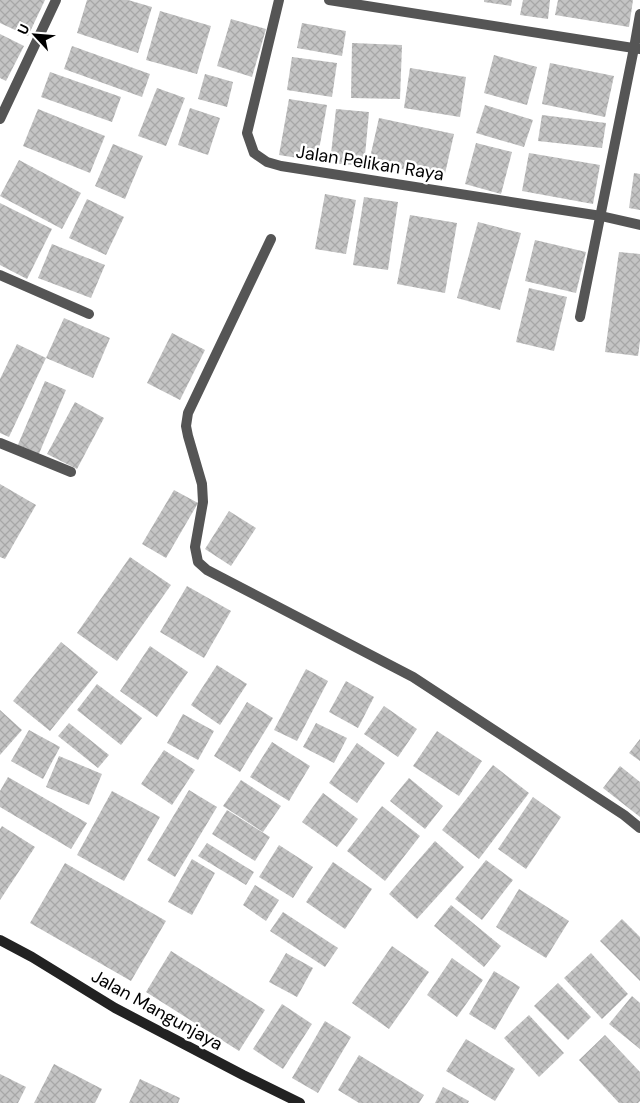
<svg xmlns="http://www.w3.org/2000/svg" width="640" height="1103" viewBox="0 0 640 1103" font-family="'DM Sans',sans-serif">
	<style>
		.building { fill: url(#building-cross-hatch) }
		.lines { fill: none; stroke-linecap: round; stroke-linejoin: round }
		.street { stroke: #555; stroke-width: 10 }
		.secondary { stroke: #222; stroke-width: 10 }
		.labels { text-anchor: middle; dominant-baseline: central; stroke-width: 5; stroke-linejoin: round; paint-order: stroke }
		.street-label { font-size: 18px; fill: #000; stroke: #fff }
	</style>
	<defs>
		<pattern id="building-cross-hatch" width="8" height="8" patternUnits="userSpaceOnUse" patternTransform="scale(1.25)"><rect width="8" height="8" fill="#c4c4c4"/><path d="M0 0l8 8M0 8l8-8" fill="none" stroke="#a7a7a7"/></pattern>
	</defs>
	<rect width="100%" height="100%" fill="#fff"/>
	<!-- building -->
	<g class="building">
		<polygon points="0,0 45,0 28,36 0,23"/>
		<polygon points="87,0 128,0 152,7 138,53 77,33"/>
		<polygon points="484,0 512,0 511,6 484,2"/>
		<polygon points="523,0 550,0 548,19 520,15"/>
		<polygon points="558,0 633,0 629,27 555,15"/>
		<polygon points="160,11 211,26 197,74 146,60"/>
		<polygon points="231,19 266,29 252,77 217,66"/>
		<polygon points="302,23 346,31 342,56 297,48"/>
		<polygon points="0,34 24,46 6,81 0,78"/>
		<polygon points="352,43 402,45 400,99 351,98"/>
		<polygon points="72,46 150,74 142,97 64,69"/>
		<polygon points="494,55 537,67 527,105 484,93"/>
		<polygon points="292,57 337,63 332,97 287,90"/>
		<polygon points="550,63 614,76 605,117 542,104"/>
		<polygon points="410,68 466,77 460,117 404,108"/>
		<polygon points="50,72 121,97 112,122 41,97"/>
		<polygon points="205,74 233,82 227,107 198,99"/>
		<polygon points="157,88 185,98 166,146 138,136"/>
		<polygon points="289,99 327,105 317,161 279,155"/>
		<polygon points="485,105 533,120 524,147 476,133"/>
		<polygon points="190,108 220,118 208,155 178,145"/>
		<polygon points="38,109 105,136 90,173 23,146"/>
		<polygon points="336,109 369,112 364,166 330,163"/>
		<polygon points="542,115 606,123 602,148 538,141"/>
		<polygon points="379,118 454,134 444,178 369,162"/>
		<polygon points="476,143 512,152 501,194 465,184"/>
		<polygon points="113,144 143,156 125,199 95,186"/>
		<polygon points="529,153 600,165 593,204 522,191"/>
		<polygon points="19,160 81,193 62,229 0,196"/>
		<polygon points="634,173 640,174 640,210 629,208"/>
		<polygon points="325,194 356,200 346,254 315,249"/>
		<polygon points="364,197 398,202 388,270 353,265"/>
		<polygon points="87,199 124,217 106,255 69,238"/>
		<polygon points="0,203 52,229 27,279 0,265"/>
		<polygon points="410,215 457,223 445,293 397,284"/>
		<polygon points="478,222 521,233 500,310 457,298"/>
		<polygon points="535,240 586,252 576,293 525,281"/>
		<polygon points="52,244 105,265 91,298 38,278"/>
		<polygon points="619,252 640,254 640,341 638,356 605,352"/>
		<polygon points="529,288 567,297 554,351 516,342"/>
		<polygon points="64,318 110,338 93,378 46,358"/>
		<polygon points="172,333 205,350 180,400 147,383"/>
		<polygon points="17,344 46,358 9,437 0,433 0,379"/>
		<polygon points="45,381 66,390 38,456 17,447"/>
		<polygon points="75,402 104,418 77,469 47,454"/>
		<polygon points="0,484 36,505 5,559 0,557"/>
		<polygon points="174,490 198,503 166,558 142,544"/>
		<polygon points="229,511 256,528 231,566 205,549"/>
		<polygon points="130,557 171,585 117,661 77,633"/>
		<polygon points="187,586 231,611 204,658 160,632"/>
		<polygon points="61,642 98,672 50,731 13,701"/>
		<polygon points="150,646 188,672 157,717 120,691"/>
		<polygon points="217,665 247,684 220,725 191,705"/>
		<polygon points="306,669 328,681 297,741 274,730"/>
		<polygon points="346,681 374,697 358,728 329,712"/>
		<polygon points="97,684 142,718 121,745 77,710"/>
		<polygon points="247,702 273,718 240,772 214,756"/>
		<polygon points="384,706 417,729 398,757 364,734"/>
		<polygon points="0,710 22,730 0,755"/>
		<polygon points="183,714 214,731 198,760 167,743"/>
		<polygon points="69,723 109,755 98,768 58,736"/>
		<polygon points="316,723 347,738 334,763 303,747"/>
		<polygon points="29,730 60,747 43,779 11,761"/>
		<polygon points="437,731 482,761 459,796 413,766"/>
		<polygon points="640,739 640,761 629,753"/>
		<polygon points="272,742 310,766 289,801 250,777"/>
		<polygon points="357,743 385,763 357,803 329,783"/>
		<polygon points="164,750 195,770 172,805 141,784"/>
		<polygon points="59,756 102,774 89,805 46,787"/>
		<polygon points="493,765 529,793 479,859 442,830"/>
		<polygon points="620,766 640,782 640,817 603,788"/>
		<polygon points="8,777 87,823 71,849 0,807 0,791"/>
		<polygon points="409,778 443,806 425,829 390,801"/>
		<polygon points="241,780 281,806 263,832 223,806"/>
		<polygon points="189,790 217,807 175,877 147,860"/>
		<polygon points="112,791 160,817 124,881 77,855"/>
		<polygon points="323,793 358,819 337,847 302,822"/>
		<polygon points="533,797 561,817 526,869 498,849"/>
		<polygon points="382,806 420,836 385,881 347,851"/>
		<polygon points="227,810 270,837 255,861 212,834"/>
		<polygon points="2,826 35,847 0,900 0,829"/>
		<polygon points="435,841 464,867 417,919 389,894"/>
		<polygon points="207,843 254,872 246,885 198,856"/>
		<polygon points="279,845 313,867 293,898 259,877"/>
		<polygon points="192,859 215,873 192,915 168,902"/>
		<polygon points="486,860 513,880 482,920 455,899"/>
		<polygon points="333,862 372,889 345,929 306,902"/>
		<polygon points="65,863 166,921 131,981 30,923"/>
		<polygon points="255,885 279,900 266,921 243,905"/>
		<polygon points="519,889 569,921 546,958 496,927"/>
		<polygon points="451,905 501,946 484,967 434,926"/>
		<polygon points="283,912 338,948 325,967 270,931"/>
		<polygon points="622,919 640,937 640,981 600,941"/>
		<polygon points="392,946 429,972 389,1029 352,1003"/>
		<polygon points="171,951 265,1010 239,1051 146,992"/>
		<polygon points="286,953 313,968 297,997 269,982"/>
		<polygon points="591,953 628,994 602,1019 564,978"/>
		<polygon points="452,958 483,980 457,1017 427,995"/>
		<polygon points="494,971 520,987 495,1030 469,1014"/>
		<polygon points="558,983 591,1017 568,1040 534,1006"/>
		<polygon points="632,996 640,1003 640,1049 609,1024"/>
		<polygon points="282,1004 312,1024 283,1069 253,1049"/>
		<polygon points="529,1015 564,1053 539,1077 504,1038"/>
		<polygon points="325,1021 351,1037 318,1093 292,1078"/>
		<polygon points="605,1035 640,1072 640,1101 638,1103 619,1103 579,1060"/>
		<polygon points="466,1039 515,1069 495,1101 446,1071"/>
		<polygon points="359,1055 424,1095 419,1103 359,1103 338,1090"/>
		<polygon points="54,1064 102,1089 95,1103 34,1103"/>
		<polygon points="0,1074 26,1087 18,1103 0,1103"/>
		<polygon points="140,1079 180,1098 178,1103 129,1103"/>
		<polygon points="443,1087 469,1101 468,1103 435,1103"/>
	</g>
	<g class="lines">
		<!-- street -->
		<g class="street">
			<polyline points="279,0 247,133 254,153 267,162 281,166 601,216 640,225"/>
			<polyline points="329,0 640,49"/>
			<polyline points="0,119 56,0"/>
			<polyline points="271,239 188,413 186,426 188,436 202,484 203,502 195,547 198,562 207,570 413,677 624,815 640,828"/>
			<polyline points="0,275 89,314"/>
			<polyline points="580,317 634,48 640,14"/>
			<polyline points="0,443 71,472"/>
		</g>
		<!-- secondary -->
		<polyline class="secondary" points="0,940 32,957 115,1008 243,1075 300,1103"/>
	</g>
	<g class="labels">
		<!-- street labels -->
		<g class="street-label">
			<text transform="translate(370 163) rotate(9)">Jalan Pelikan Raya</text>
			<text transform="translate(157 1010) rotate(29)">Jalan Mangunjaya</text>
		</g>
	</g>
	<!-- north arrow -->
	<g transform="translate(35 35) rotate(296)" stroke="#ffffff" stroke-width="4" paint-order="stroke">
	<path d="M0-4L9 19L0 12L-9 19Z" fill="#000000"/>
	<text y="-8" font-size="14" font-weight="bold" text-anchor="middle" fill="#000000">U</text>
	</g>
</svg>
